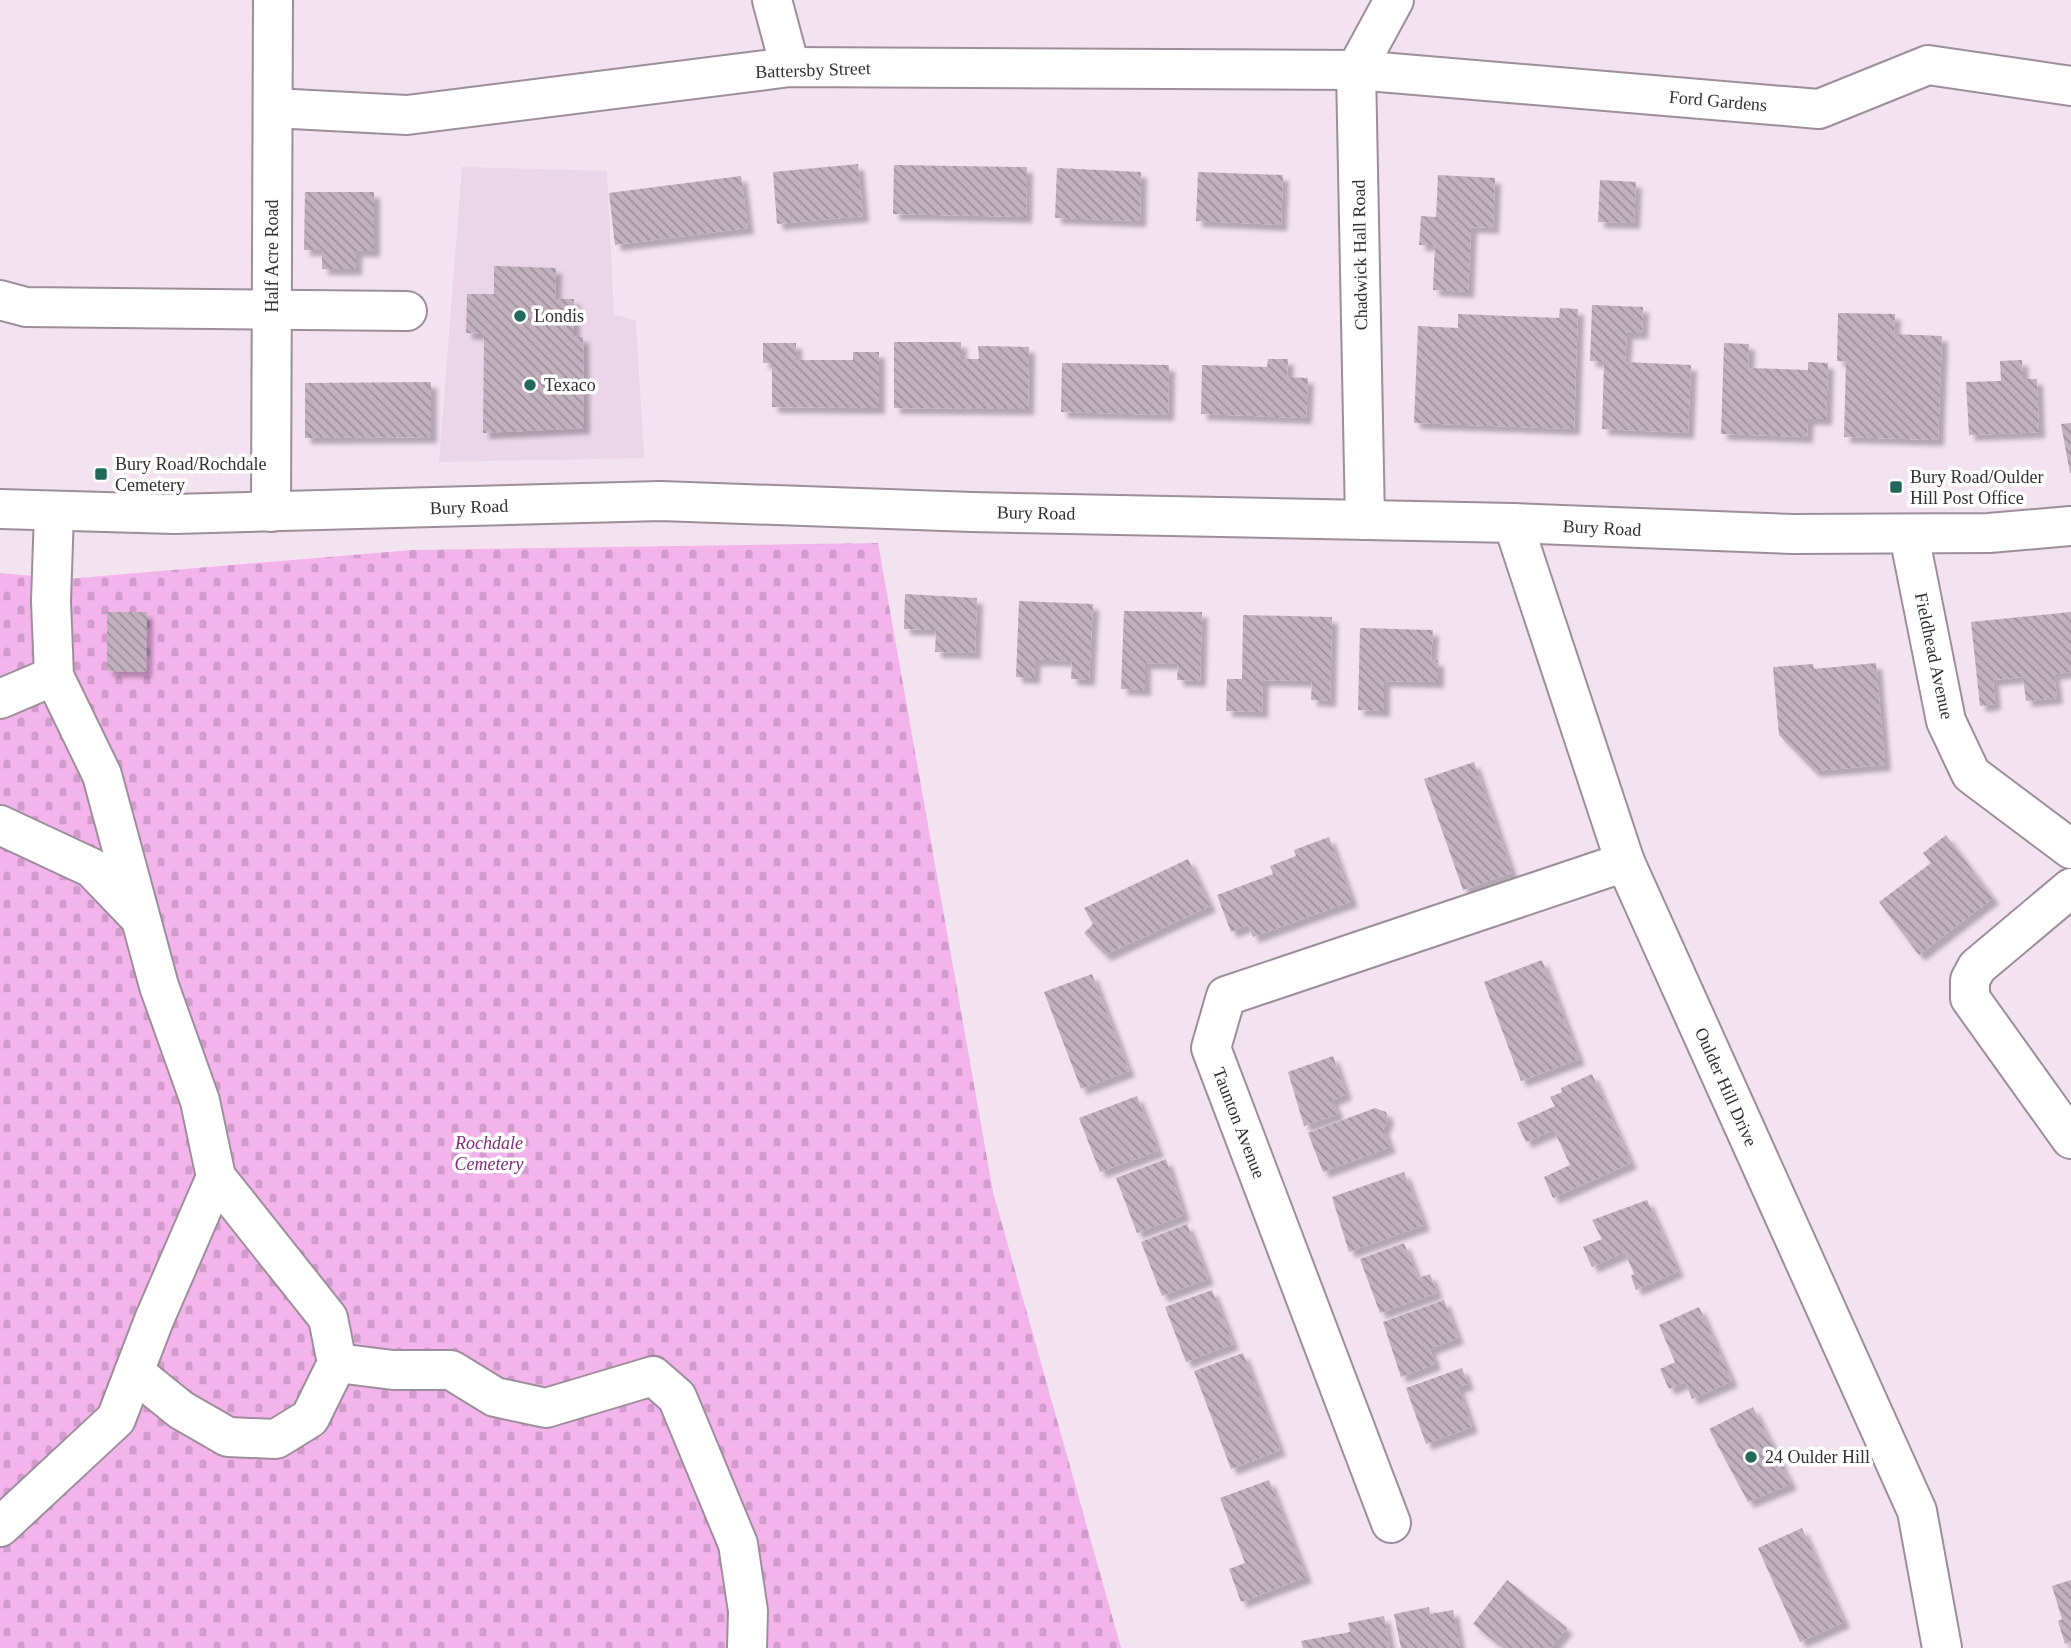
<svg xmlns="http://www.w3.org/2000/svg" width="2071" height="1648" viewBox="0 0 2071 1648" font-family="Georgia,serif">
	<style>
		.built { fill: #ebd5e8 }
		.cemetery { fill: url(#cemetery-stones) }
		.building { fill: url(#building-back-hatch); filter: url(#shadow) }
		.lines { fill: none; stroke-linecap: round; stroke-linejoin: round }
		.minor-casing { stroke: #9d8e9b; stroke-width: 42 }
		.major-casing { stroke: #9d8e9b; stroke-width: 42 }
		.minor { stroke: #fff; stroke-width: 38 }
		.major { stroke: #fff; stroke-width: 38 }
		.poi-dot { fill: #22685b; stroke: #fff; stroke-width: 2.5 }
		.labels { text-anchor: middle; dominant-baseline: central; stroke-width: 7; stroke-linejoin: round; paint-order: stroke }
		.street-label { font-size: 18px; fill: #352f34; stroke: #fff }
		.poi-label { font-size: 18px; fill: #352f34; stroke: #fff; text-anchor: start }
		.park-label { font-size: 18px; font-style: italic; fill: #812c7c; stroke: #fff }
	</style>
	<defs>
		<pattern id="cemetery-stones" width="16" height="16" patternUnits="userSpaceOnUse" patternTransform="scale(1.75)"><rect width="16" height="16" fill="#f3b4ec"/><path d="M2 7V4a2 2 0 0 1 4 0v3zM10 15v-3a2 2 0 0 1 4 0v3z" fill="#d19bcb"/></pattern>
		<pattern id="building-back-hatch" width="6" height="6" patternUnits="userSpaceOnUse" patternTransform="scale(1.75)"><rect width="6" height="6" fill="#c1b1be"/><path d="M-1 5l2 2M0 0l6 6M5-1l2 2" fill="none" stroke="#9e909b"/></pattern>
		<filter id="shadow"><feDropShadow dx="6" dy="6" stdDeviation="2" flood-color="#0004"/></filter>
	</defs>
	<rect width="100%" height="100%" fill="#f3e2f0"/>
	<!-- built -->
	<polygon class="built" points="462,167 607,171 614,315 636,320 644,458 439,462"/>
	<!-- cemetery -->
	<polygon class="cemetery" points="878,543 993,1192 1121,1648 0,1648 0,573 67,579 412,550"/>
	<!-- building -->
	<g class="building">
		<polygon points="858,164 863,216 777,224 773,172"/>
		<polygon points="894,165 1027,167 1026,217 893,214"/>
		<polygon points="1057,168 1141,172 1140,221 1055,218"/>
		<polygon points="1198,172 1283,175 1281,225 1196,221"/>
		<polygon points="1438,175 1495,178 1493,228 1471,227 1468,292 1433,290 1435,245 1419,245 1421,216 1436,217"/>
		<polygon points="741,176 748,228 615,245 609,193"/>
		<polygon points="1600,180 1636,182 1634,223 1598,222"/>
		<polygon points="305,192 374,192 374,251 356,251 356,269 322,269 322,250 304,250"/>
		<polygon points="494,266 556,268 555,299 574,299 574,336 583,337 584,428 483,433 484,334 466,333 467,294 494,294"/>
		<polygon points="1592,305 1643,307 1642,333 1627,333 1625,362 1691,365 1688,433 1602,429 1604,362 1590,361"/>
		<polygon points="1560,308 1578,309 1574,429 1414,423 1418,326 1458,328 1458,314 1559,318"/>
		<polygon points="1838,313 1895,314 1894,334 1942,336 1938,440 1844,437 1846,361 1837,361"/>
		<polygon points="894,342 961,342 961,359 979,359 978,346 1029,347 1028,409 894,408"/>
		<polygon points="763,343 796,343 796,360 853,360 853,352 879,352 879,408 772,407 772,363 763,363"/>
		<polygon points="1724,343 1749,344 1748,368 1808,370 1808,362 1828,363 1826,419 1808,419 1807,437 1721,434"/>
		<polygon points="1268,359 1288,359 1287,377 1308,378 1306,418 1201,414 1202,365 1267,367"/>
		<polygon points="2022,360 2023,379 2037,379 2039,432 1969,435 1966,382 2001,381 2000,361"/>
		<polygon points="1062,363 1169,365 1168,415 1061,412"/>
		<polygon points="431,382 431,437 305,438 305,383"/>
		<polygon points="2071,423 2071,473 2070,473 2061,424"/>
		<polygon points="905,594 977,598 975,653 935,652 936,630 904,629"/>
		<polygon points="1019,601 1093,604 1089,680 1071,679 1072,661 1053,660 1035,660 1034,678 1016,677"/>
		<polygon points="1124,611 1202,612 1200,681 1177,680 1178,664 1145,663 1145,690 1121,689"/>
		<polygon points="107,612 147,612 146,672 107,671"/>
		<polygon points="2071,612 2071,672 2054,674 2057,698 2026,701 2023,677 1993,680 1995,704 1980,706 1971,622"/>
		<polygon points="1243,615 1332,617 1330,701 1311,700 1312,681 1263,680 1262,712 1226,711 1227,679 1242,679"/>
		<polygon points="1360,628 1433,630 1431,660 1438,660 1438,682 1384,681 1384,711 1358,710"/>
		<polygon points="1876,663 1885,765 1814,771 1779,735 1773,667 1813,664 1814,669"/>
		<polygon points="1474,762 1512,873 1463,890 1424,779"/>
		<polygon points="1946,835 1993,898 1919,955 1879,902 1931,863 1923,853"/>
		<polygon points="1329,837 1352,901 1253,937 1248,925 1231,932 1217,895 1273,874 1270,866 1296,856 1294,850"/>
		<polygon points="1188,859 1210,906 1105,955 1084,933 1093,924 1084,908"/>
		<polygon points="1542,960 1579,1059 1521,1081 1484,982"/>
		<polygon points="1092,974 1129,1071 1081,1089 1044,992"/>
		<polygon points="1333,1056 1346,1094 1332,1100 1338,1114 1304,1126 1288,1072"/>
		<polygon points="1592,1074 1631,1163 1553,1198 1544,1177 1570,1165 1554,1130 1526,1142 1517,1123 1555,1106 1550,1097 1562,1092 1561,1088"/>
		<polygon points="1137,1096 1158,1151 1100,1172 1079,1118"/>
		<polygon points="1375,1108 1386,1112 1388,1119 1383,1129 1390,1147 1323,1172 1308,1133"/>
		<polygon points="1166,1159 1184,1215 1137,1233 1116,1178"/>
		<polygon points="1404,1172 1424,1225 1349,1252 1332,1197"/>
		<polygon points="1647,1200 1678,1271 1636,1290 1631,1276 1634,1274 1625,1252 1592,1267 1583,1247 1602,1239 1592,1220"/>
		<polygon points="1187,1224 1208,1279 1162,1296 1141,1242"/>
		<polygon points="1404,1243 1418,1278 1430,1274 1437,1293 1380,1313 1360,1259"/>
		<polygon points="1212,1290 1233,1344 1186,1362 1165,1307"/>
		<polygon points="1444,1300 1458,1338 1430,1349 1435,1364 1401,1377 1383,1322"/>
		<polygon points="1699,1307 1732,1381 1692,1399 1685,1382 1669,1389 1660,1369 1675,1362 1659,1325"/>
		<polygon points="1243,1353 1280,1450 1231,1469 1194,1371"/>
		<polygon points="1462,1368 1468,1384 1458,1387 1472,1427 1426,1444 1406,1388"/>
		<polygon points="1753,1407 1791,1484 1748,1502 1709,1429"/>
		<polygon points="1269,1480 1306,1577 1241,1602 1229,1569 1245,1563 1220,1498"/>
		<polygon points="1802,1528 1844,1622 1800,1642 1758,1548"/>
		<polygon points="1507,1580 1567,1628 1551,1648 1503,1648 1473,1624"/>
		<polygon points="2071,1580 2071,1642 2065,1644 2058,1621 2062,1619 2052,1586"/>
		<polygon points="1429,1607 1430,1614 1453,1610 1460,1648 1401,1648 1394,1614"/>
		<polygon points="1384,1616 1390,1648 1303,1648 1301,1641 1350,1632 1348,1623"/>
	</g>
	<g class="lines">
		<!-- minor casing -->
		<g class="minor-casing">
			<g id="minor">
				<polyline points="772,0 790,67"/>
				<polyline points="273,108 407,115 790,67 1356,70 1819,109 1928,65 2071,86"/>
				<polyline points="0,300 26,307 407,311"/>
				<polyline points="271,512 273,0"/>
				<polyline points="1365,520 1356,70 1394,0"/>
				<polyline points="1513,523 1625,862 1917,1511 1942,1648"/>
				<polyline points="1909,535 1946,721 1971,774 2071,849"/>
				<polyline points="0,699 54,676"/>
				<polyline points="0,825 92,868 139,917"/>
				<polyline points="2071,888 1977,967 1970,980 1970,998 2071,1139"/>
				<polyline points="337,1363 393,1370 451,1370 495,1397 546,1408 653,1376 677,1397 738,1544 748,1611 747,1648"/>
				<polyline points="134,1372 181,1410 228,1437 276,1439 310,1418 337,1363 328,1318 216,1177"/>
				<polyline points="1391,1523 1211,1048 1226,996 1625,862"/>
				<polyline points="0,1527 116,1419 154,1320 216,1177 200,1101 159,986 102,775 54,676 51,601 54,512"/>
			</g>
		</g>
		<!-- major casing -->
		<g class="major-casing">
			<polyline id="major" points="0,509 174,514 661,501 972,512 1513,523 1793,534 1989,533 2071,526"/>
		</g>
		<!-- minor -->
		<use href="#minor" class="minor"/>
		<!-- major -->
		<use href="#major" class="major"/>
	</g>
	<!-- markers -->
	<g class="poi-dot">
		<circle cx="520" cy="316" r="7"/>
		<circle cx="530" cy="385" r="7"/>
		<rect x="94" y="467" width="14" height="14" rx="3.5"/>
		<rect x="1889" y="480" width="14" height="14" rx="3.5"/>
		<circle cx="1751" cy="1457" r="7"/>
	</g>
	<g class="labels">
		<!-- street labels -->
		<g class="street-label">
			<text transform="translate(813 70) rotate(-2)">Battersby Street</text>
			<text transform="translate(1718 101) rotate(5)">Ford Gardens</text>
			<text transform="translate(1360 255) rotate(-91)">Chadwick Hall Road</text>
			<text transform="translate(272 256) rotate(-90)">Half Acre Road</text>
			<text transform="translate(469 507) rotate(-2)">Bury Road</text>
			<text transform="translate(1036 513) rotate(1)">Bury Road</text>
			<text transform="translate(1602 528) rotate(3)">Bury Road</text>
			<text transform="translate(1934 656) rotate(78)">Fieldhead Avenue</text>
			<text transform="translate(1726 1087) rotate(66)">Oulder Hill Drive</text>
			<text transform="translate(1239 1123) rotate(69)">Taunton Avenue</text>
		</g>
		<!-- poi labels -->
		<g class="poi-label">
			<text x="534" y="316">Londis</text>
			<text x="544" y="385">Texaco</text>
			<text x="115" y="464">Bury Road/Rochdale<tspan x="115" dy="21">Cemetery</tspan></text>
			<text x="1910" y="477">Bury Road/Oulder<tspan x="1910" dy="21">Hill Post Office</tspan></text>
			<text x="1765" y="1457">24 Oulder Hill</text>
		</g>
		<!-- park labels -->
		<g class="park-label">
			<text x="489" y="1143">Rochdale<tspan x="489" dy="21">Cemetery</tspan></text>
		</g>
	</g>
</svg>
